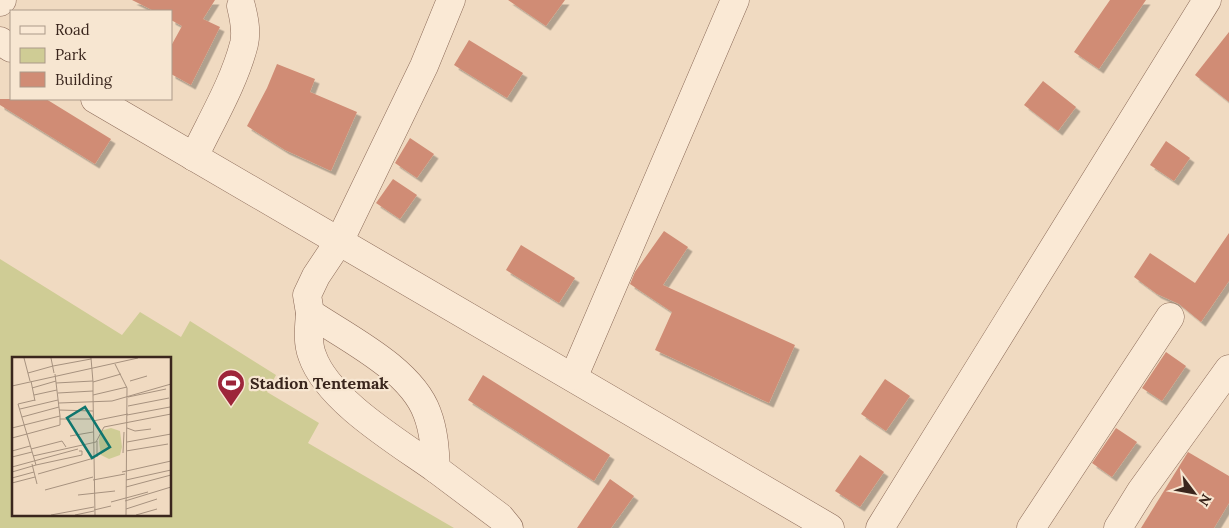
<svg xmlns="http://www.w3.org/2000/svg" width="1229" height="528" viewBox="0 0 1229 528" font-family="Lora,serif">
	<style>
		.green { fill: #cfcc95; fill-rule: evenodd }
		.building { fill: #d08c75; filter: url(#shadow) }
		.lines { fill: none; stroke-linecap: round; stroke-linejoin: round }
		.minor-casing { stroke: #8b6a58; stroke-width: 29 }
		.minor { stroke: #fae9d5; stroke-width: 28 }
		.labels { text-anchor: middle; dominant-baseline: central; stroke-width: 4.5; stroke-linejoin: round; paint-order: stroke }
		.poi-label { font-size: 16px; font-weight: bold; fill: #3a261d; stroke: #f7e6d1; text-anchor: start }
		.inset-road { fill: none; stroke: #a7927f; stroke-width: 1 }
		.view { fill: #0f766e; fill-opacity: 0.15; stroke: #0f766e; stroke-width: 2.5 }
		.inset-edge { fill: none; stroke: #3a261d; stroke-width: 2.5 }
	</style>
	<defs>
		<filter id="shadow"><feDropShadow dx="4.5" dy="4.5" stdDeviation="0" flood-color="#0004"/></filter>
	</defs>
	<rect width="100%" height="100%" fill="#f0dac1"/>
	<!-- green -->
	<path class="green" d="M0,259l122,76 18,-23 41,25 9,-16 86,54 -9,17 52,31 -11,20 146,85h-454zM14,358h156v156h-156z"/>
	<!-- building -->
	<g class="building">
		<polygon points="132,0 215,0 203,19 220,27 191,85 171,74 171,46 182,26 171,20 171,11 154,11"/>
		<polygon points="508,0 565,0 546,26"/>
		<polygon points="1110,0 1146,0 1099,69 1074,52"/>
		<polygon points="1229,32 1229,102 1195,75"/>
		<polygon points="469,40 523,73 507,98 454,65"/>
		<polygon points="277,64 315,79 310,92 357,112 331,171 285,150 247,126 267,88"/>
		<polygon points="1043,81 1076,107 1058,131 1024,105"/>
		<polygon points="0,99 46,99 111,139 95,164 0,105"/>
		<polygon points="410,138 434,154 417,178 395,163"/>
		<polygon points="1166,141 1190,158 1174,181 1150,165"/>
		<polygon points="393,179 417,195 400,219 376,203"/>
		<polygon points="664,231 688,247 663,285 795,345 769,403 655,350 672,312 630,284 635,272"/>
		<polygon points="1229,233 1229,281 1201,322 1179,304 1157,294 1134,277 1150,253 1195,283"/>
		<polygon points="521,245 575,278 559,303 506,270"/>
		<polygon points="1166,352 1186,366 1162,401 1142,388"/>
		<polygon points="483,375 610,455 594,481 468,400"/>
		<polygon points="885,379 910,396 886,431 861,414"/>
		<polygon points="1116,428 1137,442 1112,477 1092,463"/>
		<polygon points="1188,452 1229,476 1229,503 1214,528 1141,528"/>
		<polygon points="860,455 884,472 860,507 835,491"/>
		<polygon points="610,479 634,496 611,528 577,528"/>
	</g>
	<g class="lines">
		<!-- minor casing -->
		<g class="minor-casing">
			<g id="minor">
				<path d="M451,0l-27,66 -84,174 -24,36 -9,19 3,18c37,25 101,56 117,100 7,18 8,37 9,56l64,48 9,11"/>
				<polyline points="0,2 2,0"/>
				<polyline points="0,41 11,48"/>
				<polyline points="95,99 830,528"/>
				<path d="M194,157c17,-36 40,-74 50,-113 3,-13 0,-26 -3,-38"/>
				<path d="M310,313c-1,14 -3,29 2,42 15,45 86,87 124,114"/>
				<polyline points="574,376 735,0"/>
				<polyline points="880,528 1207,0"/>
				<polyline points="1031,528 1170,317"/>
				<polyline points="1118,528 1141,491 1229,369"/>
			</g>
		</g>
		<!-- minor -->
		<use href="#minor" class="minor"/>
	</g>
	<!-- icons -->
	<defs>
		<g id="stadium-pin" transform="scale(1.4375)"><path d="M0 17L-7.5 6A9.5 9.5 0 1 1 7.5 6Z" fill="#9d253a" stroke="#f7e6d1"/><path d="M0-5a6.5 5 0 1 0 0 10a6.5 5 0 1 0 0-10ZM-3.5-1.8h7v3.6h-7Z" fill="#fff"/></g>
	</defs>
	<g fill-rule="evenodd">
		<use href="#stadium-pin" x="231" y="383"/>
	</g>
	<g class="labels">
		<!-- poi labels -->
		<g class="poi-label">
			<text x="250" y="383">Stadion Tentemak</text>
		</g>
	</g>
	<!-- overview -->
	<g transform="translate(12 357)">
		<rect width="159" height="159" fill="#f0dac1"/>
		<path d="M99,71l9,3 2,16 -2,8 -11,4 -8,-4 -2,-13 1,-11z" fill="#cfcc95"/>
		<path class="inset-road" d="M12,1l6,23M39,1l3,15M79,1l2,24M103,7l12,24 -1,127M41,9l38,-7M16,16l25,-7M43,17l5,42M109,17l-28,8v13l34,-8M19,24l4,20M118,24l17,-5M44,26l37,-2M0,29l126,-28M20,31l24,-7M46,36l35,-2M22,38l23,-5M81,38l2,120M116,40l38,-8M23,43l-17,4 18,61 46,-10v-4h-3M47,46l53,-2 59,-17M116,49l41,-8M8,52l38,-9M47,53l34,1M115,58l43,-8M10,60l37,-10M48,62h33M81,64l35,-7M0,71l48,-12v9l-33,9M115,71l8,3 16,-2M58,79l23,-4M0,81l15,-4M115,85l44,-8M19,92l31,-8 4,6M0,94l18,-5M114,94l42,-7M111,96l1,-21M21,99l63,-14 8,-15 67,-13M0,100l20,-5M85,100v-16M20,107l5,20M0,110l66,-18M0,115l24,-7M110,115l49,-11M26,117l56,-16M0,121l22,-6M81,123l32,-6M114,123l45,-10M0,126l23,-6M114,130l45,-12M33,133l48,-13M66,138l37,-4M113,144l46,-14M99,145l37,-10M114,152l31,-10M82,153l17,-4M39,158l43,-8M63,158l19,-4M124,158l21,-6"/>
		<path class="view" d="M73,50l25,40 -18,11 -25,-40z"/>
		<rect width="159" height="159" class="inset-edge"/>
	</g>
	<!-- legend -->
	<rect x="10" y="10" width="162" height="90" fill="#f7e6d1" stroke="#ab9989"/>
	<rect x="20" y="26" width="25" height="8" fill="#fae9d5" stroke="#ab9989"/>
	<text x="55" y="35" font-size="15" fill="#3a261d">Road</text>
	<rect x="20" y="48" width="25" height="15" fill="#cfcc95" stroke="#ab9989"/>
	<text x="55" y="60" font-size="15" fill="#3a261d">Park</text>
	<rect x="20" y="72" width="25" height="15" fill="#d08c75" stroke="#ab9989"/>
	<text x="55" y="85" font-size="15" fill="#3a261d">Building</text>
	<!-- north arrow -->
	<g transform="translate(1194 493) rotate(122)" stroke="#f7e6d1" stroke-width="4" paint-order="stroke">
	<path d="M0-4L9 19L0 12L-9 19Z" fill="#3a261d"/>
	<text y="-8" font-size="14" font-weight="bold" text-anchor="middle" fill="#3a261d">N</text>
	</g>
</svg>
